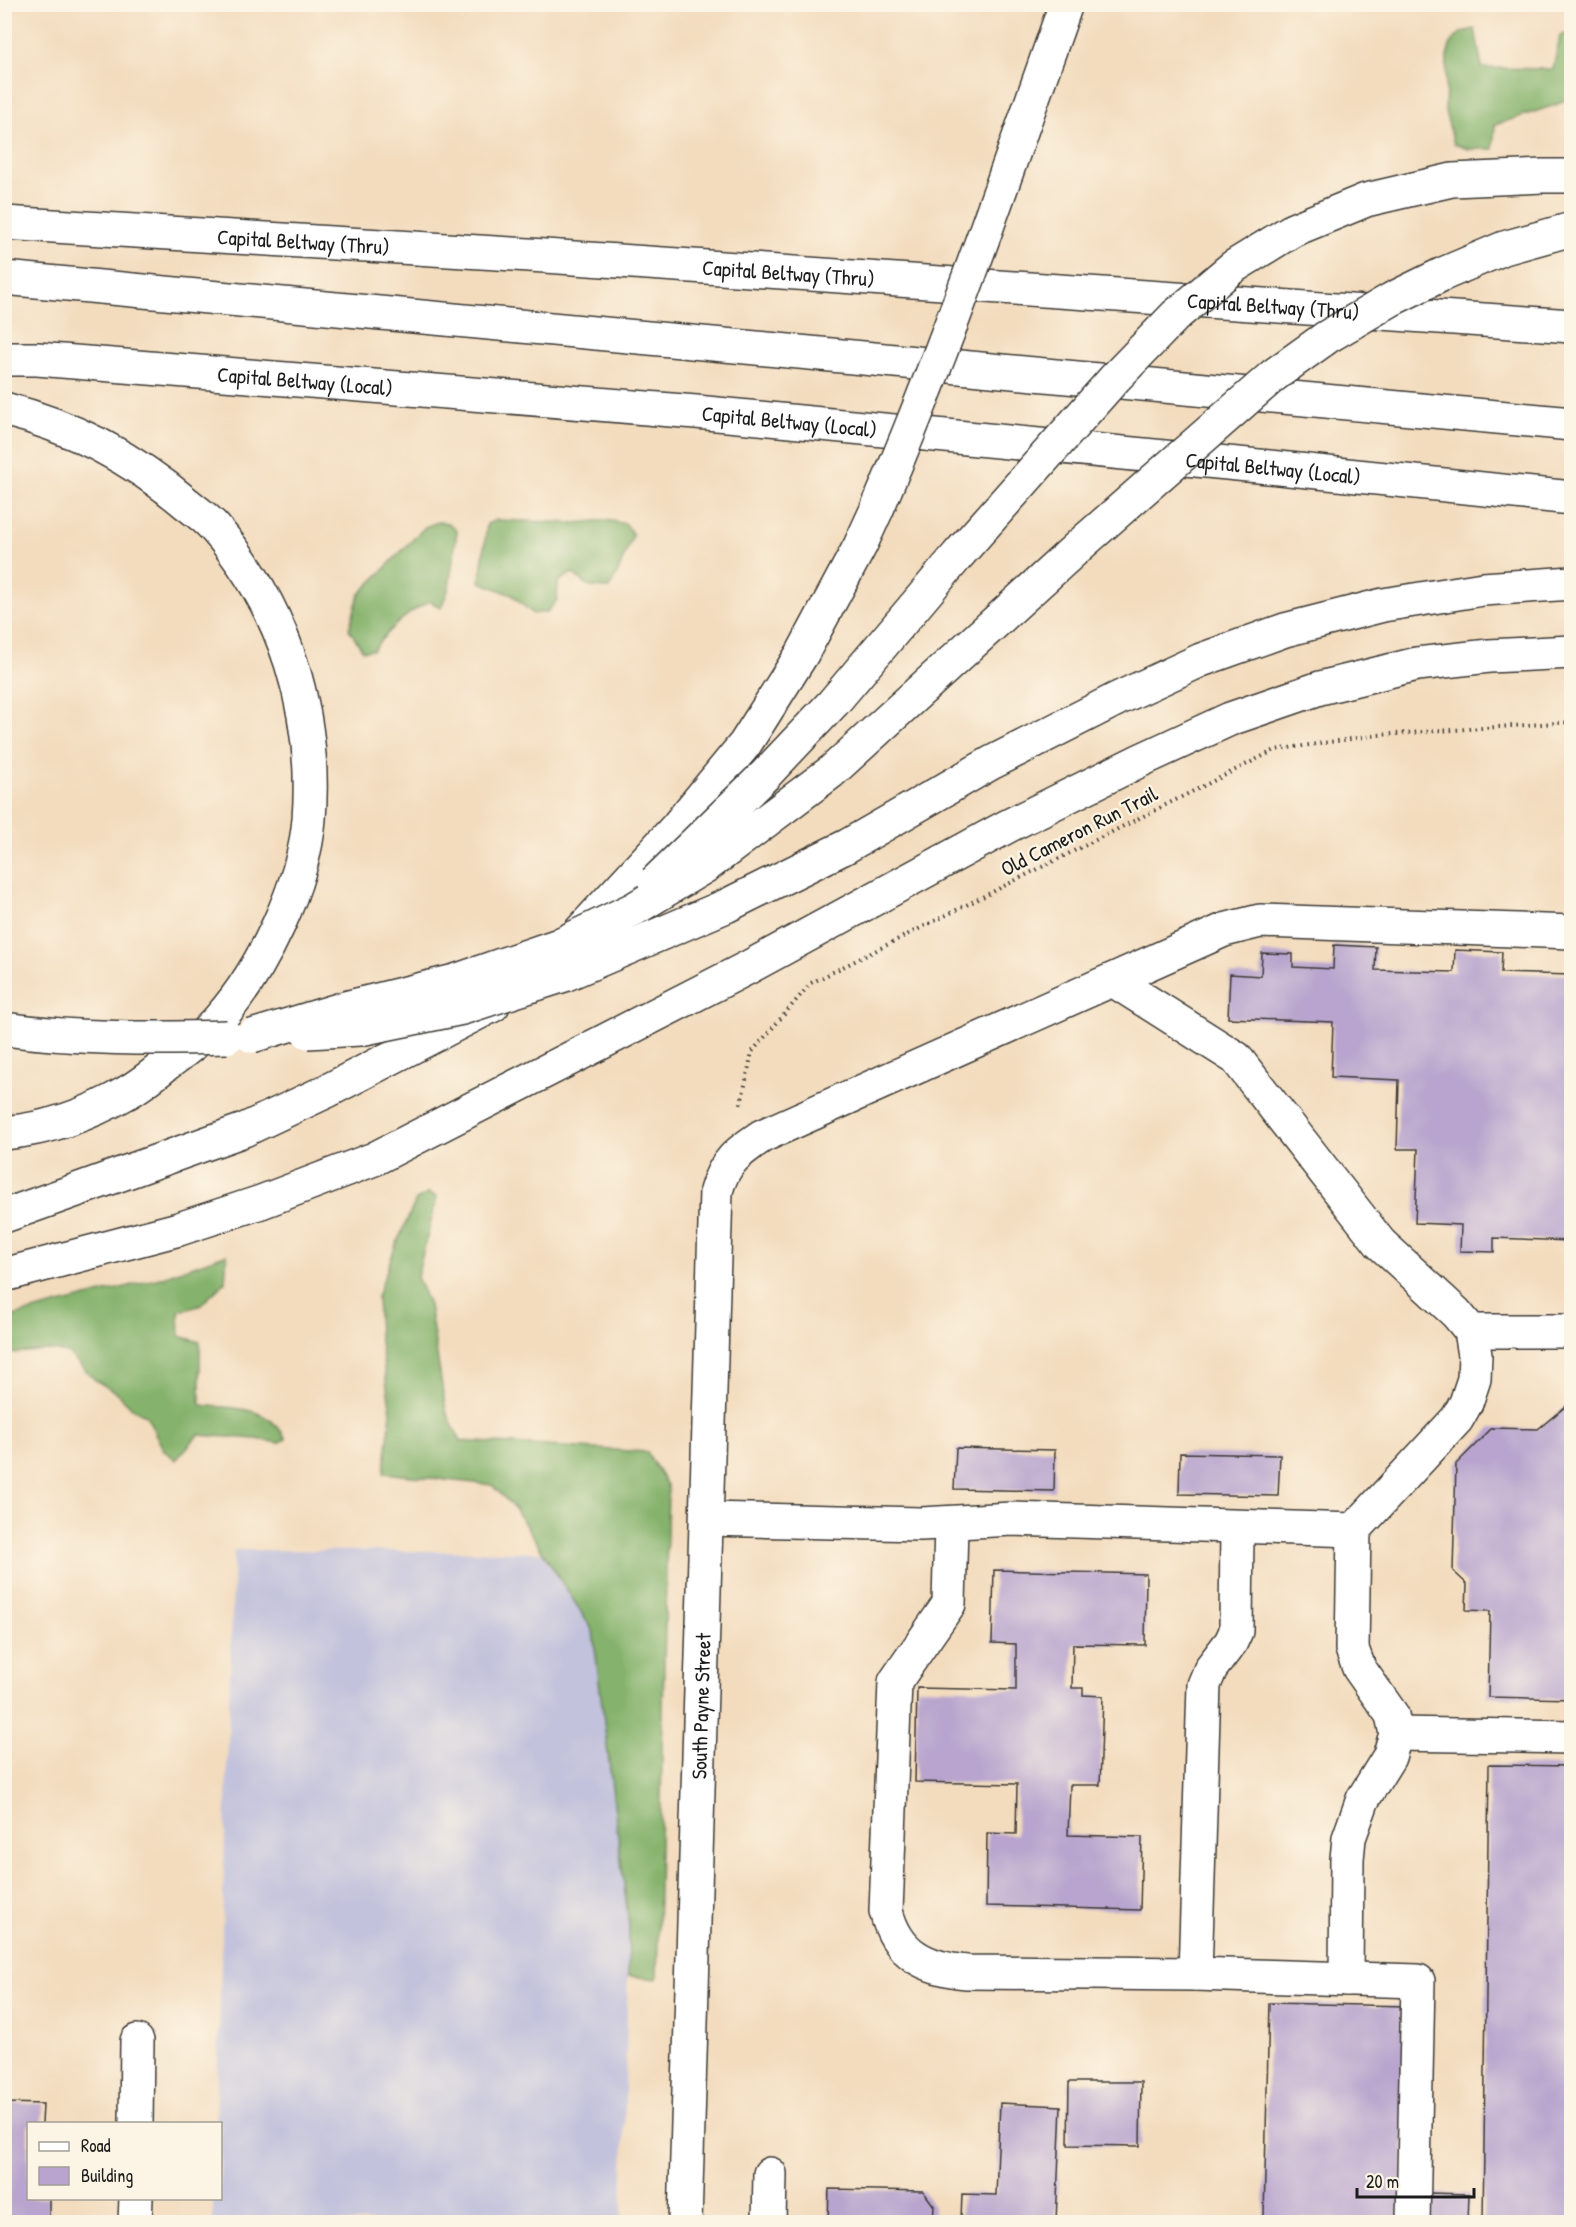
<svg xmlns="http://www.w3.org/2000/svg" width="1576" height="2227" viewBox="0 0 1576 2227" font-family="'Patrick Hand',sans-serif">
	<style>
		.industrial { fill: #c2c2dc }
		.forest { fill: #85b26c; stroke: #506744; stroke-width: 1.5 }
		.building { fill: #b8a4ce }
		.lines { fill: none; stroke-linecap: round; stroke-linejoin: round }
		.minor-casing { stroke: #3c3934; stroke-width: 36 }
		.highway-casing { stroke: #3c3934; stroke-width: 36 }
		.path { stroke: #3c3934; stroke-width: 4; stroke-dasharray: 1.5 4.5; stroke-linecap: butt }
		.minor { stroke: #fff; stroke-width: 33 }
		.highway { stroke: #fff; stroke-width: 33 }
		.highway-bridge-casing { stroke: #3c3934; stroke-width: 36; stroke-linecap: butt }
		.highway-bridge { stroke: #fff; stroke-width: 33 }
		.labels { text-anchor: middle; dominant-baseline: central; stroke-width: 4.5; stroke-linejoin: round; paint-order: stroke }
		.street-label { font-size: 21px; fill: #1c1c1c; stroke: #fcf5e5 }
	</style>
	<rect width="100%" height="100%" fill="#fcf5e5"/>
	<filter id="ink" filterUnits="userSpaceOnUse"><feTurbulence type="fractalNoise" baseFrequency=".0167" numOctaves="2"/><feDisplacementMap in="SourceGraphic" scale="12" xChannelSelector="R" yChannelSelector="G"/><feConvolveMatrix kernelMatrix="1 2 1 2 8 2 1 2 1" color-interpolation-filters="sRGB"/></filter>
	<filter id="wash" filterUnits="userSpaceOnUse"><feTurbulence type="fractalNoise" baseFrequency=".008" numOctaves="4" result="noise"/><feDisplacementMap in="SourceGraphic" scale="24" xChannelSelector="R" yChannelSelector="G"/><feGaussianBlur stdDeviation="1.35" result="paint"/><feColorMatrix in="noise" values="0 0 0 0 0 0 0 0 0 0 0 0 0 0 0 0 0 1.4 0 .05"/><feComposite in="paint" operator="in"/></filter>
	<g filter="url(#wash)">
		<rect width="100%" height="100%" fill="#f3dcbe"/>
		<!-- industrial -->
		<polygon class="industrial" points="234,1550 542,1552 593,1631 629,1926 622,2222 213,2222 213,2199 220,2198 220,2124 216,2123"/>
		<!-- forest -->
		<g class="forest">
			<polygon points="1475,29 1482,68 1553,69 1560,36 1571,32 1571,96 1558,104 1495,125 1493,149 1468,149 1454,144 1445,111 1447,57 1451,42 1462,32"/>
			<polygon points="496,520 575,523 607,520 626,524 633,535 617,574 609,588 590,587 572,573 558,582 557,600 547,612 533,614 512,595 480,582 487,524"/>
			<path d="M438,522l10,1 9,8 -8,57 -8,20 -11,-7c-25,13 -40,27 -57,49l-10,1 -14,-22 10,-34 66,-68z"/>
			<polygon points="429,1193 437,1197 417,1277 429,1305 446,1411 460,1441 647,1452 668,1487 657,1979 628,1976 629,1926 593,1631 516,1510 492,1485 384,1473 391,1412 379,1336 377,1297 395,1247 416,1200"/>
			<path d="M227,1254l-2,28 -24,23 -22,7 1,24 20,6v63c34,4 67,-1 86,34l-7,4 -23,-4 -58,-4 -22,25 -13,-11 -17,-34 -13,-6 -16,-16 -22,-13 -27,-27 -20,-3 -43,4v-36l155,-40z"/>
		</g>
		<g id="blocks">
			<!-- building -->
			<g class="building">
				<polygon points="1334,945 1376,947 1375,970 1454,972 1455,950 1502,952 1501,973 1572,975 1572,1241 1494,1238 1494,1252 1460,1251 1461,1225 1415,1223 1418,1149 1397,1149 1399,1080 1331,1077 1333,1022 1228,1018 1230,974 1261,976 1262,953 1293,954 1293,967 1333,969"/>
				<polygon points="1565,1407 1572,1407 1572,1699 1488,1697 1490,1611 1466,1610 1467,1584 1453,1571 1456,1464 1492,1428 1538,1429"/>
				<polygon points="956,1448 1055,1450 1054,1491 954,1489"/>
				<polygon points="1180,1453 1280,1455 1278,1496 1179,1494"/>
				<polygon points="994,1570 1146,1574 1145,1645 1073,1644 1072,1688 1083,1688 1083,1695 1103,1696 1100,1785 1070,1785 1068,1835 1142,1837 1140,1910 986,1906 987,1833 1016,1834 1017,1784 915,1782 917,1688 1016,1690 1016,1644 992,1643"/>
				<polygon points="1489,1765 1572,1766 1572,2222 1483,2222"/>
				<polygon points="1269,2003 1407,2006 1402,2221 1264,2217"/>
				<polygon points="1069,2082 1141,2082 1140,2146 1068,2145"/>
				<polygon points="4,2103 43,2104 42,2124 28,2124 28,2198 49,2198 49,2222 4,2222"/>
				<polygon points="1000,2103 1061,2106 1056,2222 949,2222 949,2218 961,2219 962,2194 996,2195"/>
				<polygon points="829,2189 923,2191 934,2206 933,2222 828,2222"/>
				<polygon points="1427,2193 1469,2194 1468,2222 1426,2222"/>
				<polygon points="1092,2217 1177,2221 1177,2222 1092,2222"/>
			</g>
		</g>
	</g>
	<g filter="url(#ink)">
		<use href="#blocks" fill-opacity="0" stroke="#3c3934" stroke-width="1.5"/>
		<g class="lines">
			<!-- minor casing -->
			<g class="minor-casing">
				<g id="minor">
					<polyline points="1113,980 1236,1058 1380,1243 1456,1313 1471,1331 1475,1355 1474,1379 1466,1403 1457,1419 1354,1530 1352,1649 1359,1668 1392,1715 1396,1734 1389,1757 1363,1799 1349,1838 1347,1859 1346,1979"/>
					<polyline points="1471,1331 1572,1331"/>
					<polyline points="707,1519 921,1524 1012,1519 1354,1530"/>
					<path d="M951,1524l-2,80 -54,78 -9,229c11,44 40,57 81,61l228,2 223,7 -5,241"/>
					<polyline points="1396,1734 1572,1737"/>
					<polyline points="1195,1974 1204,1685 1211,1668 1231,1642 1236,1631 1237,1527"/>
					<polyline points="136,2124 137,2041"/>
					<polyline points="135,2222 136,2198"/>
					<path id="s1" d="M685,2222l31,-1031c8,-29 22,-39 46,-55l462,-206 36,-9 312,11"/>
					<polyline points="769,2222 770,2174"/>
				</g>
			</g>
			<!-- highway casing -->
			<g class="highway-casing">
				<g id="highway">
					<path id="s2" d="M4,223l541,33 1027,70"/>
					<polyline points="4,278 1572,424"/>
					<path id="s3" d="M4,359h33l659,53 573,55 303,31"/>
					<path d="M4,409c67,17 130,50 183,95 9,7 19,14 27,23 71,80 103,186 95,292 -5,65 -47,152 -90,200 -14,16 -33,31 -51,44 -13,10 -27,22 -42,30 -36,21 -79,36 -122,40"/>
					<polyline points="576,936 676,828 745,744 802,654 860,546 877,509"/>
					<polyline points="4,1216 244,1130 327,1091 493,1005"/>
					<polyline points="4,1275 179,1229 261,1202 374,1159 749,967 1008,826 1139,761 1230,719 1320,688 1417,664 1489,656 1572,652"/>
				</g>
			</g>
			<!-- path -->
			<polyline class="path" points="741,1104 752,1052 811,983 1275,750 1378,735 1572,722"/>
			<!-- minor -->
			<use href="#minor" class="minor"/>
			<!-- highway -->
			<use href="#highway" class="highway"/>
			<!-- highway-bridge casing -->
			<g class="highway-bridge-casing">
				<g id="highway-bridge">
					<path d="M877,509c71,-165 129,-335 189,-505"/>
					<polyline points="655,882 765,775 833,703 958,555 1115,378 1176,315 1233,267 1293,230 1366,200 1452,180 1543,176 1572,176"/>
					<path d="M4,1029c74,10 149,10 223,8"/>
					<polyline points="308,1032 360,1029 462,1008 564,975 726,906 847,846 991,763 1117,699 1201,660 1285,630 1383,605 1483,589 1572,583"/>
					<polyline points="252,1036 345,1008 455,981 559,945 634,909 707,865 831,772 1080,545 1274,375 1327,337 1392,299 1443,274 1504,248 1572,229"/>
				</g>
			</g>
			<!-- highway-bridge -->
			<use href="#highway-bridge" class="highway-bridge"/>
		</g>
	</g>
	<g class="labels">
		<!-- street labels -->
		<g class="street-label">
			<text stroke="none"><textPath href="#s2" startOffset="300">Capital Beltway (Thru)</textPath></text>
			<text stroke="none"><textPath href="#s2" startOffset="786">Capital Beltway (Thru)</textPath></text>
			<text stroke="none"><textPath href="#s2" startOffset="1272">Capital Beltway (Thru)</textPath></text>
			<text stroke="none"><textPath href="#s3" startOffset="302">Capital Beltway (Local)</textPath></text>
			<text stroke="none"><textPath href="#s3" startOffset="788">Capital Beltway (Local)</textPath></text>
			<text stroke="none"><textPath href="#s3" startOffset="1274">Capital Beltway (Local)</textPath></text>
			<text transform="translate(1079 831) rotate(-27)">Old Cameron Run Trail</text>
			<text stroke="none"><textPath href="#s1" startOffset="516">South Payne Street</textPath></text>
		</g>
	</g>
	<!-- margin -->
	<rect width="1576" height="2227" fill="none" stroke="#fcf5e5" stroke-width="24"/>
	<!-- legend -->
	<rect x="27" y="2122" width="195" height="78" fill="#fcf5e5" stroke="#a29e95" stroke-width="1.5"/>
	<rect x="39" y="2142" width="30" height="9" fill="#ffffff" stroke="#a29e95" stroke-width="1.5"/>
	<text x="81" y="2152" font-size="18" fill="#1c1c1c">Road</text>
	<rect x="39" y="2167" width="30" height="18" fill="#b8a4ce" stroke="#a29e95" stroke-width="1.5"/>
	<text x="81" y="2182" font-size="18" fill="#1c1c1c">Building</text>
	<!-- scale -->
	<path d="M1357 2188v9h117v-9" fill="none" stroke="#1c1c1c" stroke-width="3"/>
	<text x="1366" y="2188" font-size="18" fill="#1c1c1c" stroke="#fcf5e5" stroke-width="4.5" paint-order="stroke">20 m</text>
</svg>
